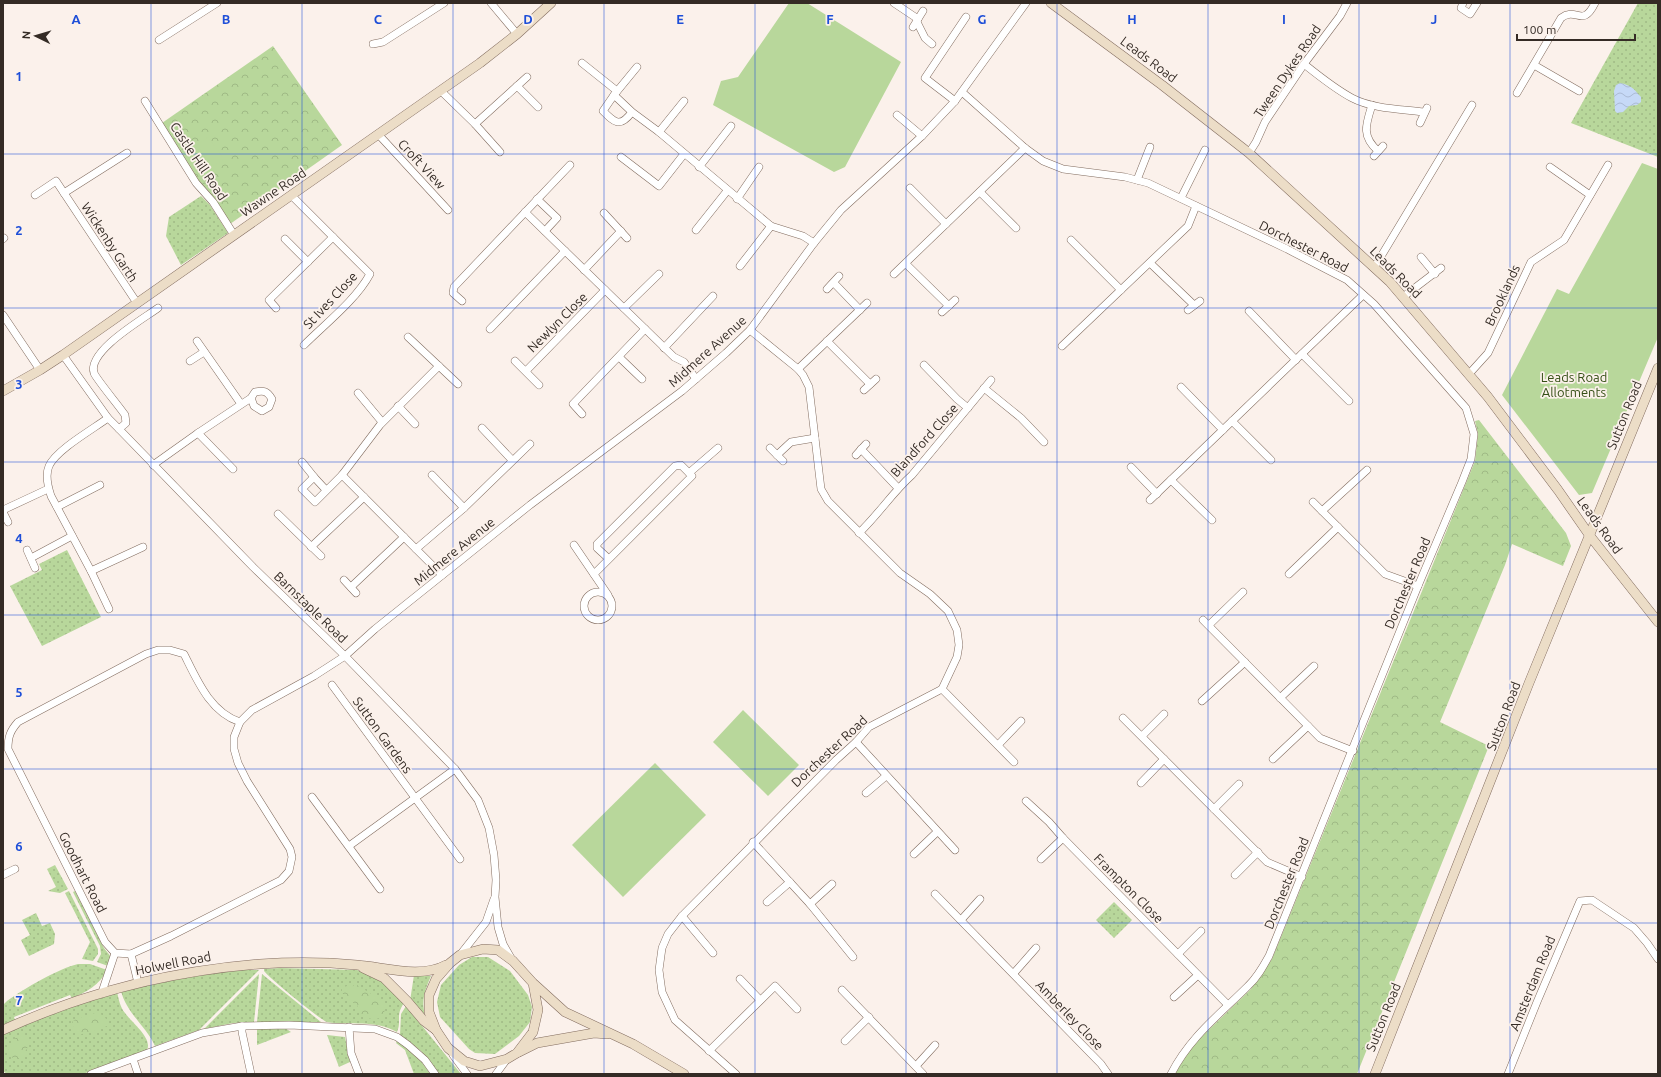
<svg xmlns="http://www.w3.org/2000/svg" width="1661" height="1077" viewBox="0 0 1661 1077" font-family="Ubuntu,sans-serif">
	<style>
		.grass { fill: url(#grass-dots) }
		.forest { fill: url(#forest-crowns) }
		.garden { fill: #b8d79b }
		.water { fill: url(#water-waves) }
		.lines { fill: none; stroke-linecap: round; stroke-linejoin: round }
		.street-casing { stroke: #826c5f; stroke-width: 8 }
		.secondary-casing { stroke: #826c5f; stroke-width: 10 }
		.street { stroke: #fff; stroke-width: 7 }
		.secondary { stroke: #ecddc7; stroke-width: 9 }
		.grid { fill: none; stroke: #1d4ed8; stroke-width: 1; stroke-opacity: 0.55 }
		.labels { text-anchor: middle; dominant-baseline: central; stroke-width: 3.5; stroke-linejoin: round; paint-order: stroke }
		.street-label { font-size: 13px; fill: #342b25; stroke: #fbf1eb }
		.park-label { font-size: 13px; fill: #354f16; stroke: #fbf1eb }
		.grid-label { font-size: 13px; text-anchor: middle; font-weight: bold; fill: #1d4ed8; stroke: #fbf1eb; stroke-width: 3.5; stroke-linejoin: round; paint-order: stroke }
	</style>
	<defs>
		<pattern id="grass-dots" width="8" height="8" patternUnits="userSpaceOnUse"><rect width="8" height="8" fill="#b8d79b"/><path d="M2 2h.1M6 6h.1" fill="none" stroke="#9fb985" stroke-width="1.8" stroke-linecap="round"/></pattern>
		<pattern id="forest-crowns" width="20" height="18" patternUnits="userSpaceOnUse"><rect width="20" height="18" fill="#b8d79b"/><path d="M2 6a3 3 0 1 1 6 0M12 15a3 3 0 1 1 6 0" fill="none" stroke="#9fb985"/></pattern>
		<pattern id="water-waves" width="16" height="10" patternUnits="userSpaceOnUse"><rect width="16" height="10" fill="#c6d9f7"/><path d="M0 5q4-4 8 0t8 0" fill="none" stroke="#abbad4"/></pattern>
	</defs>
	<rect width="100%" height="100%" fill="#fbf1eb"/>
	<!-- grass -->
	<g class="grass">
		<polygon points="1638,3 1658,3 1658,157 1571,123"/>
		<polygon points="201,196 210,205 228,233 181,265 166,236 169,217"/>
		<polygon points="67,550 101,617 42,646 10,586 42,570 39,564"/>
		<polygon points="55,865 68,889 60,893 48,891 56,887 47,869"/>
		<polygon points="69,891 98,949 98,954 93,961 82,959 90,942 65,893"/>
		<polygon points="75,891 104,948 111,957 108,966 97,962 101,954 100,946 73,892"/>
		<polygon points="1114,902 1132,920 1114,938 1096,920"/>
		<polygon points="36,913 42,926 50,923 55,934 54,944 29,956 21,940 30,935 22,920"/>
		<polygon points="472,957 488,957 510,971 528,995 532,1007 530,1022 519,1036 495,1054 475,1053 469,1049 440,1017 437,1002 441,985 459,965"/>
		<path d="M78,964h12l17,6c-6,14 -22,23 -35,28l-2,-3 -56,22 1,3 -12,5v-20l4,-4c16,-12 53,-33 71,-37z"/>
		<path d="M280,968l77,2 20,7 27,26c-9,13 -2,18 -7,29 -24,-13 -45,-6 -70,-10 -5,-1 -58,-44 -63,-51v-2z"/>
		<path d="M239,970h20l-60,60 -44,16c-9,-20 -28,-32 -34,-55l61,-13z"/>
		<polygon points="259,974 254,1022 233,1023 204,1029"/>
		<polygon points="262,974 321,1022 257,1022"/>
		<path d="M414,975l17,1c-6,14 -10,24 -6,39l-15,-14z"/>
		<path d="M117,992c2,8 3,15 8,21 6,9 28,25 22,37l-64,24h-76l-4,-3v-37l45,-19z"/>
		<polygon points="406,1006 461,1074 438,1074 421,1051 400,1035 401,1014"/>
		<polygon points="257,1028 285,1028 291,1032 257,1045"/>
		<polygon points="327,1035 345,1037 350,1062 339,1067"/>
		<path d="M397,1041c13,5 26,21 33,33h-16l-9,-24 -9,-7z"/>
	</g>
	<!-- forest -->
	<g class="forest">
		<polygon points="273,46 342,145 230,224 199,182 162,123"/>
		<polygon points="1479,420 1566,533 1571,546 1563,566 1512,544 1505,565 1440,722 1489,746 1357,1074 1175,1074 1191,1047 1251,989 1272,959 1475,461 1478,434 1475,421"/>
		<path d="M354,985h3l16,10 12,12 -1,8c-8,7 -17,4 -25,-2l-2,-9c-8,-4 -16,-7 -15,-16l5,-2 5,2z"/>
		<path d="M95,1013c9,1 11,5 14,12l-11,5 -20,5 -4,-5 -2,-8 4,-3z"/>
		<polygon points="22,1036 28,1039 28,1047 21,1058 13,1058 8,1054 9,1048 15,1038"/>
	</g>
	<!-- garden -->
	<g class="garden">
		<polygon points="789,3 807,3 901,62 845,167 834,172 713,105 721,81 738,77"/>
		<polygon points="208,137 224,159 212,167 197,145"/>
		<polygon points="1642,163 1658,169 1658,337 1592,493 1579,495 1502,395 1557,289 1569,294"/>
		<polygon points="743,710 799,765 768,796 713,742"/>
		<polygon points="655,763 706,815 623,897 572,845"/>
	</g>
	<!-- water -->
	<path class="water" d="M1620,83c11,2 14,6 21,14v5l-4,3 -8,1 -6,6 -6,1 -2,-2 -1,-20 2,-6z"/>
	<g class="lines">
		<!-- street casing -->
		<g class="street-casing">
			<g id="street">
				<polyline points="491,3 517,34"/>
				<polyline points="894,3 918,19"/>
				<polyline points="1463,3 1461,8 1470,14 1477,3"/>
				<polyline points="917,22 925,38 932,44"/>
				<polyline points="913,27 923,11"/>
				<polyline points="159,40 217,3"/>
				<polyline points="373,44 383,42 444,3"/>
				<polyline points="582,63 617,91"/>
				<path d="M1304,64c15,12 31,25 48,34 21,11 49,11 72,14"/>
				<polyline points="1534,65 1579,91"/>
				<polyline points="517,86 538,107"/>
				<polyline points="441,91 475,124 500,152"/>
				<path d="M962,92l63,56 18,13 20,8 62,8 23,6 139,66 60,31 27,24 92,104 8,26 -3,25 -9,23 -44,104 -149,370c-6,11 -12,22 -21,30 -29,29 -58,51 -77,88"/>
				<path d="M1517,93l44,-75c16,-12 21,11 34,-15"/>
				<polyline points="614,95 637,67"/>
				<polyline points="145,101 196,183 213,202 234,235"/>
				<polyline points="955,101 925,78 966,17"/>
				<path d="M1372,105c-6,19 -11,31 6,46"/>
				<path d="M632,112c-12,16 -17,11 -29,-1l11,-16 18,17 27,20 112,94 32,10 11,7"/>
				<polyline points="897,115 922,136"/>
				<polyline points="1420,123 1427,108"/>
				<polyline points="475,124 527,77"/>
				<polyline points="659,132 684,101"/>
				<polyline points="378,134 448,210"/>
				<polyline points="1249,153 1256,142 1265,122 1304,64 1340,16 1347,3"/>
				<polyline points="1374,156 1383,146"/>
				<polyline points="621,157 659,186 684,154"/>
				<polyline points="699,167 731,126"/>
				<polyline points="1550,167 1590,195"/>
				<polyline points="1137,180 1150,147"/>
				<polyline points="910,188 946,224"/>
				<polyline points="980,192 1016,228"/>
				<polyline points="64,193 127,153"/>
				<polyline points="35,195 56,181 137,303"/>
				<path d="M292,196l78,78c-14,26 -45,50 -66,71"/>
				<polyline points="1181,198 1205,150"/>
				<polyline points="537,199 557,218 545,231"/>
				<polyline points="737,199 759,167"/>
				<polyline points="525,212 674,357 684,362 696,379"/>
				<polyline points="604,213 627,238"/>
				<polyline points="696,230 727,191"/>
				<polyline points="3,239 4,238"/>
				<polyline points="285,239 308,262"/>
				<polyline points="1071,240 1121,290"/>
				<polyline points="1421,257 1435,274"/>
				<polyline points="1150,263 1194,305"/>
				<polyline points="906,264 949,306"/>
				<polyline points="740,266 771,226"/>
				<polyline points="1374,268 1472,105"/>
				<polyline points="584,270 621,231"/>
				<polyline points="894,274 1025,148"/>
				<polyline points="834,283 860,310"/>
				<polyline points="827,289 839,276"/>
				<polyline points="1403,297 1441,268"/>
				<polyline points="462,301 453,293 454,287 570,165"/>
				<polyline points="276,308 269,300 333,237"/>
				<polyline points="624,308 659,274"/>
				<polyline points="1188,310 1200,301"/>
				<polyline points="1249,311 1296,360"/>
				<polyline points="942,312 955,300"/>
				<polyline points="3,315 40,370"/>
				<polyline points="490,329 565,251"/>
				<polyline points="408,337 458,384"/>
				<polyline points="197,341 241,404"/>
				<polyline points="827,341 870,384"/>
				<polyline points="1062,346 1188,226 1196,206"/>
				<polyline points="664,348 713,296"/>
				<polyline points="1302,354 1349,401"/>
				<polyline points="63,355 108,418 119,429 253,567 345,656 455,769 478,800 489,828 494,855 496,880 495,897 498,927 503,944 511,958"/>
				<polyline points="619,357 642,379"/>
				<polyline points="190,361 204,352"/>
				<polyline points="515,361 539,385"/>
				<polyline points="924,365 957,399 968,408"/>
				<polyline points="439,366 380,425 342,475 442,575"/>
				<polyline points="798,369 867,303"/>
				<polyline points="526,371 605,290"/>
				<polyline points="1469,374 1488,353 1531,262 1564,240 1608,165"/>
				<polyline points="1181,387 1223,430"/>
				<polyline points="984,388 1021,418 1044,442"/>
				<polyline points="864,390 876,379"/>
				<polyline points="358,393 382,422"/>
				<polyline points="398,406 415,424"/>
				<polyline points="582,414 573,404 645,329"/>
				<path d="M108,418c-15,11 -52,32 -59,48 -4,9 -1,21 2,30l40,75 18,38"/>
				<polyline points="1232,421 1271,460"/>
				<polyline points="482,428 512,460"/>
				<path d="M119,429l7,-6 -1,-8c-6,-9 -28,-35 -31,-42 -7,-22 49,-54 64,-65"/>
				<polyline points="198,433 233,469"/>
				<polyline points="770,448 783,461"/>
				<polyline points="861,449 898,488"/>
				<polyline points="777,455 791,442 815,438"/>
				<polyline points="856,455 866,444"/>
				<polyline points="302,462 314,477"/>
				<path d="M153,465l45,-32 53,-35 4,-6c9,-2 12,-1 17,7l-3,8 -7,4 -8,-5 -3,-8"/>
				<polyline points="1131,467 1157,494"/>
				<polyline points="689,473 718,448"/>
				<polyline points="432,475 464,508"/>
				<polyline points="1171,480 1212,520"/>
				<polyline points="326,490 314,477 302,489 315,502 342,475"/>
				<polyline points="1150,500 1363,295"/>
				<polyline points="1313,502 1385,574 1418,586"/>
				<polyline points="57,507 100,485"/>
				<polyline points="3,510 48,489"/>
				<polyline points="1322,511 1367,470"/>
				<polyline points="3,512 8,522"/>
				<polyline points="278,514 321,556"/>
				<path d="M859,533c19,-18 33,-40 53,-58l79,-95"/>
				<polyline points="574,545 608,595"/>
				<polyline points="311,547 364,497"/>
				<polyline points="416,549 464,508 530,444"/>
				<polyline points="27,550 35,568"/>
				<polyline points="31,558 72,536"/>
				<polyline points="91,571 143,547"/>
				<polyline points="594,574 609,559 597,548 597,544 675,466 681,465 692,476 609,559"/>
				<polyline points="1289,574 1338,527"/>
				<polyline points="344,580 356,593"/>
				<polyline points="351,587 404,537"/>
				<circle cx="598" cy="606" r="14"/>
				<polyline points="1203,620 1320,738 1353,751"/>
				<polyline points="1209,625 1243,592"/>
				<path d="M158,650h12l14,4c13,26 26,58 56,68l-6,15v12l4,14 9,18 43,68 2,8 -3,14 -8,9 -110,56 -40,18 -16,-1 -10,-11 -97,-193c0,-12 2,-18 10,-27l128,-68z"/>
				<polyline points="332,685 460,859"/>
				<polyline points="942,689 1014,762"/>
				<polyline points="1280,698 1314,666"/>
				<polyline points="1202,701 1245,662"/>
				<polyline points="1123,718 1267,862 1302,877"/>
				<polyline points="240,722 252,710 314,676 345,656 375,629 530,505 682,391 726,353 750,330 814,243 841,210 922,136 955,101 1026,3"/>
				<polyline points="1142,736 1164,714"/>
				<polyline points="856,742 955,850"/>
				<polyline points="998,745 1021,721"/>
				<polyline points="1273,759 1308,726"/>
				<polyline points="1141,783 1164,759"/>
				<polyline points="866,793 886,776"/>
				<polyline points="312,797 380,889"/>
				<polyline points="1026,801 1049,822 1063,838 1227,1004"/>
				<polyline points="1214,809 1239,784"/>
				<polyline points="753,842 810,904 853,957"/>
				<polyline points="349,846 455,769"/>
				<polyline points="914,854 937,832"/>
				<polyline points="1041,859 1063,838"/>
				<polyline points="3,875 15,869"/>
				<polyline points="1235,875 1258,852"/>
				<polyline points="935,894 1101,1064 1108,1074"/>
				<polyline points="767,902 790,882"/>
				<polyline points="810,904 832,884"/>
				<polyline points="682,916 713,953"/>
				<polyline points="961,920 980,899"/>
				<polyline points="131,954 138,983"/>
				<polyline points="1178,954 1201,931"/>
				<polyline points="460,955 486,922 494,899"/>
				<polyline points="1014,973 1036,948"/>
				<polyline points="740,979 760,1000"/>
				<polyline points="842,990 923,1074"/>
				<polyline points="102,992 115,953"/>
				<polyline points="1174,997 1198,975"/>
				<polyline points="242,1026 242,1032 251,1074"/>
				<polyline points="349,1027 351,1053 359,1074"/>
				<polyline points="845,1041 869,1017"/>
				<polyline points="709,1051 775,986 797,1009"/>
				<polyline points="453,1055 467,1074"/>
				<polyline points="133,1059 138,1074"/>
				<polyline points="916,1066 935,1045"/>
				<polyline points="91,1074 202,1033 242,1026 289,1025 375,1029 397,1037 408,1045 425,1060 435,1074"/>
				<polyline points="496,1074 507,1059"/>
				<polyline points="736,1074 675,1020 662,992 659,970 662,948 668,934 682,916 836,760 856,742 869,727 942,689 957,657 959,645 957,630 948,611 930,594 900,573 828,501 821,489 809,387 803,375 798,369 750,330"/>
				<polyline points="1508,1074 1537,1002 1580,901 1592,900 1634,928 1647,943 1658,959"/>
			</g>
		</g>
		<!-- secondary casing -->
		<g class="secondary-casing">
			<g id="secondary">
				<polyline points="1051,3 1162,85 1249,153 1390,282 1488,397 1558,490 1590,536 1658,622"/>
				<polyline points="3,391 40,370 63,355 480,63 517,34 551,3"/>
				<polyline points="363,968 384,978 407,1001 424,1021 436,1030"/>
				<polyline points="533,983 538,1010 533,1032 517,1053 507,1059 480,1066 464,1061 448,1048 436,1030 429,1012 429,995 436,979 450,963 460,955 483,949 498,950 513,961 533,983 565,1012 633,1044 684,1074"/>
				<path d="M3,1030c81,-37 168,-59 257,-66 31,-2 65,-2 97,1 27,2 64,14 89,0"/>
				<polyline points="519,1052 537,1043 594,1033 607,1034"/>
				<polyline points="1375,1074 1529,683 1658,368"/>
			</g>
		</g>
		<!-- street -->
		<use href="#street" class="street"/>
		<!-- secondary -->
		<use href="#secondary" class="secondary"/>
	</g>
	<!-- grid -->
	<path class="grid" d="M151,3v1071M302,3v1071M453,3v1071M604,3v1071M755,3v1071M906,3v1071M1057,3v1071M1208,3v1071M1359,3v1071M1510,3v1071M3,154h1655M3,308h1655M3,462h1655M3,615h1655M3,769h1655M3,923h1655"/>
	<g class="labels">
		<!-- street labels -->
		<g class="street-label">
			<text transform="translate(1149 59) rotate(37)">Leads Road</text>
			<text transform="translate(1287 71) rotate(-56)">Tween Dykes Road</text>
			<text transform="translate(199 161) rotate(56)">Castle Hill Road</text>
			<text transform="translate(422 164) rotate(47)">Croft View</text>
			<text transform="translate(273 192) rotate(-34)">Wawne Road</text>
			<text transform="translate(110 242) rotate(57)">Wickenby Garth</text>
			<text transform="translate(1304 246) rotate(27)">Dorchester Road</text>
			<text transform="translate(1396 272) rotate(45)">Leads Road</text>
			<text transform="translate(1502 295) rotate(-65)">Brooklands</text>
			<text transform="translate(330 300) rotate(-47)">St Ives Close</text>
			<text transform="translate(557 322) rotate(-45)">Newlyn Close</text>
			<text transform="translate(707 351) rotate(-42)">Midmere Avenue</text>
			<text transform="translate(1624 415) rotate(-68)">Sutton Road</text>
			<text transform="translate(924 440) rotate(-48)">Blandford Close</text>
			<text transform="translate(1600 525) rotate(54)">Leads Road</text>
			<text transform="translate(454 551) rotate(-39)">Midmere Avenue</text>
			<text transform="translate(1407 583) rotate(-67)">Dorchester Road</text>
			<text transform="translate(311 607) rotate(44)">Barnstaple Road</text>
			<text transform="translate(1503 716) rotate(-69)">Sutton Road</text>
			<text transform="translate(383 735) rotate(54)">Sutton Gardens</text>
			<text transform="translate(829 751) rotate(-43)">Dorchester Road</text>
			<text transform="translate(83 872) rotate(63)">Goodhart Road</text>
			<text transform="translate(1286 883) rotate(-68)">Dorchester Road</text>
			<text transform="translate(1129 888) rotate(45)">Frampton Close</text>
			<text transform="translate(173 963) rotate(-11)">Holwell Road</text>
			<text transform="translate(1532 983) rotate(-68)">Amsterdam Road</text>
			<text transform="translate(1070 1015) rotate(46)">Amberley Close</text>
			<text transform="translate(1383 1017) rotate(-68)">Sutton Road</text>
		</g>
		<!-- park labels -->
		<g class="park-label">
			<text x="1574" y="377">Leads Road<tspan x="1574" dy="15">Allotments</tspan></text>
		</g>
	</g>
	<g class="grid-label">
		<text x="76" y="24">A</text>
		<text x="226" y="24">B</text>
		<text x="378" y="24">C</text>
		<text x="528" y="24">D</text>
		<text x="680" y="24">E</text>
		<text x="830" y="24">F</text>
		<text x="982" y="24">G</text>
		<text x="1132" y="24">H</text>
		<text x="1284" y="24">I</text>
		<text x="1434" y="24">J</text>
		<text x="19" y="81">1</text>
		<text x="19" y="235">2</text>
		<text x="19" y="389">3</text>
		<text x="19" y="543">4</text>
		<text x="19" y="697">5</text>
		<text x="19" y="851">6</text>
		<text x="19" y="1005">7</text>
	</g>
	<!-- border -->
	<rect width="1661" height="1077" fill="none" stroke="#342b25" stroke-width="8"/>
	<!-- north arrow -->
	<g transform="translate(36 36) rotate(275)" stroke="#fbf1eb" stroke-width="3" paint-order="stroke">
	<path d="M0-3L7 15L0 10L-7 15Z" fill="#342b25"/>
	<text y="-6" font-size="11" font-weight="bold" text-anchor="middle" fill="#342b25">N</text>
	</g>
	<!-- scale -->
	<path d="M1517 34v6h118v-6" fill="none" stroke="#342b25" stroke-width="2"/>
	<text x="1523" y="34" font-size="12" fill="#342b25" stroke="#fbf1eb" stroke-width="3" paint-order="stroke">100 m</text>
</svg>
